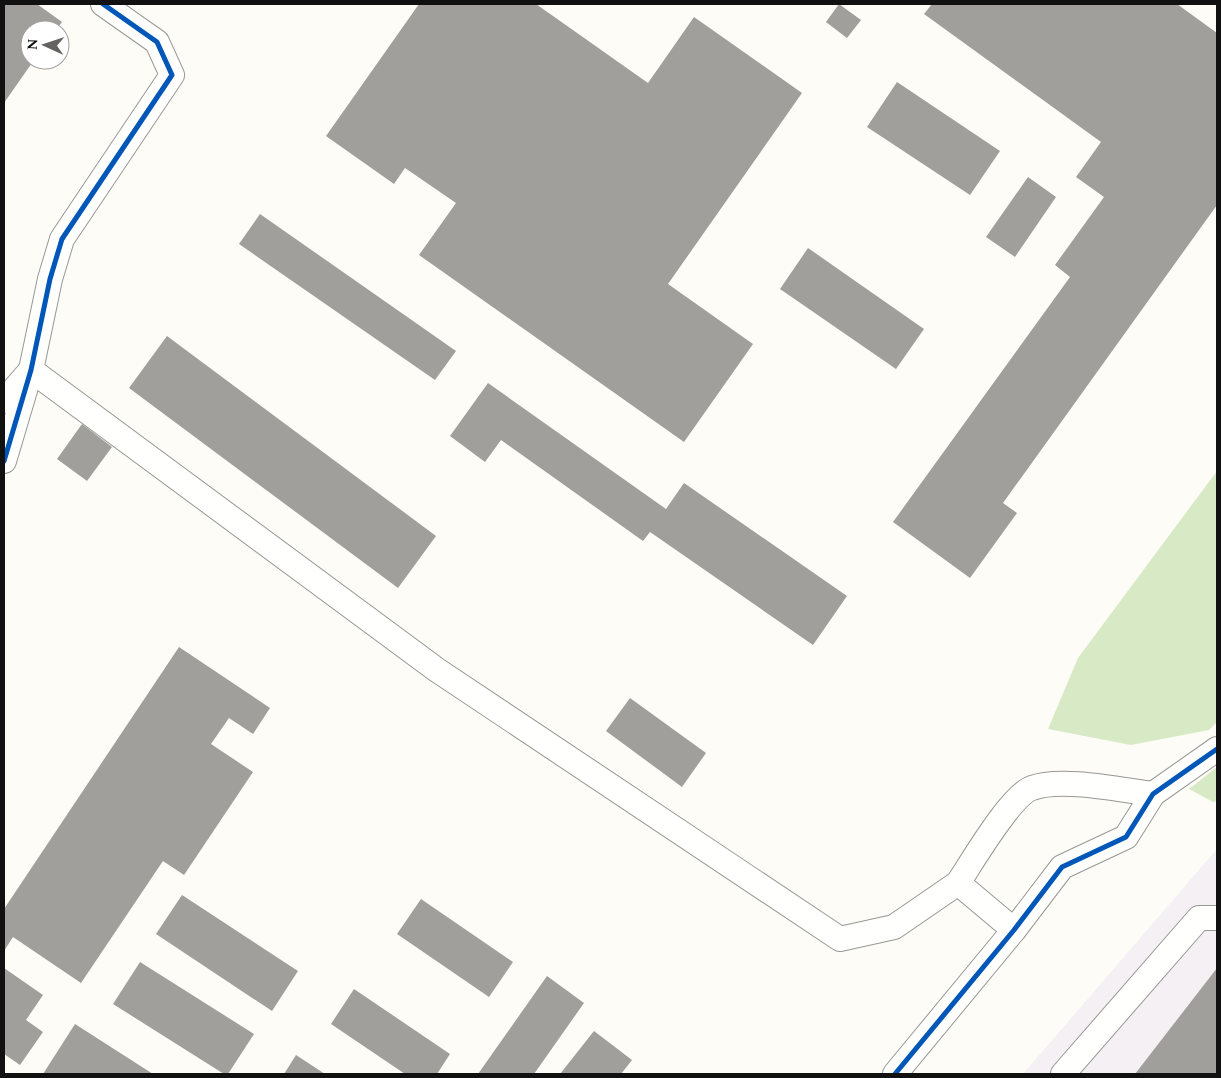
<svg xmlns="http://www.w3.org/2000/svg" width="1221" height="1078" viewBox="0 0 1221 1078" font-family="Spectral,serif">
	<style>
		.industrial { fill: #f5f0f3 }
		.forest { fill: #d8eac5 }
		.building { fill: #a19f9c }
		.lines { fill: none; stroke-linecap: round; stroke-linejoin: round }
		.minor-casing { stroke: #979795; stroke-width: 26 }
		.minor { stroke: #fffffe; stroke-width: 24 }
		.cycleway-casing { stroke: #fff; stroke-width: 8 }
		.cycleway { stroke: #0057b8; stroke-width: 5 }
	</style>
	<rect width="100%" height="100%" fill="#fdfcf7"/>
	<!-- industrial -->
	<polygon class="industrial" points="1217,849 1217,1074 1023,1074"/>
	<!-- forest -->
	<g class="forest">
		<polygon points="1217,471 1217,722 1209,730 1131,745 1048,729 1078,658"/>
		<polygon points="1217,767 1217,801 1213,802 1189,789"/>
	</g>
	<!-- building -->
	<g class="building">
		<polygon points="4,4 37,4 62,22 56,30 30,30 30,60 34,60 4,103"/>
		<polygon points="419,4 536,4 648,83 694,17 802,93 668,284 753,344 684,442 419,255 456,203 405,168 394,184 326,136"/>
		<polygon points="839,4 861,20 847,38 826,22"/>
		<polygon points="932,4 1177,4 1217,33 1217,205 1003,503 1017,513 970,578 893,522 1070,277 1055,265 1104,197 1076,177 1101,142 924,14"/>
		<polygon points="897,82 1000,151 970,195 867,127"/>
		<polygon points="1028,177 1056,197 1015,257 986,237"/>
		<polygon points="260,214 456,351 435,380 239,244"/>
		<polygon points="808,248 924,329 896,369 780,289"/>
		<polygon points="167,336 436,536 398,588 129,388"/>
		<polygon points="488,383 666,509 684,483 847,596 813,645 650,532 643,541 501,440 485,462 450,436"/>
		<polygon points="82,424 112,447 87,481 57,459"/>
		<polygon points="179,647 270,708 253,734 229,718 211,744 253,772 184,875 163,861 81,983 13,937 4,951 4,909"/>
		<polygon points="630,698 706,753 682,787 606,731"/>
		<polygon points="182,895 298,971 272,1011 156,934"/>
		<polygon points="421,899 513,962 489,997 397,934"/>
		<polygon points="140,962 254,1034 228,1074 224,1074 113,1004"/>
		<polygon points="4,968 43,995 26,1020 43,1032 20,1065 4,1054"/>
		<polygon points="1217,968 1217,1074 1135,1074"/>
		<polygon points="547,976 584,1003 534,1074 478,1074"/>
		<polygon points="354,989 450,1054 437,1074 405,1074 331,1024"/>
		<polygon points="75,1024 153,1074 43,1074"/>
		<polygon points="594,1031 632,1060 621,1074 560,1074"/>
		<polygon points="296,1055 325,1074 284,1074"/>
	</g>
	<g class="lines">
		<!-- minor casing -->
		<g class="minor-casing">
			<g id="minor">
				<polyline points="4,401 31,370 437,670 840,939 894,927 958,883 1014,930"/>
				<polyline points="4,461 31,370 50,279 62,239 172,75 157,42 103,4"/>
				<path d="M958,883c14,-21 53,-88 74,-95 29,-11 89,2 121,6"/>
				<polyline points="895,1074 1014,930 1062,867 1126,837 1153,794 1217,749"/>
				<polyline points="1063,1074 1199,918 1217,918"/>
			</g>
		</g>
		<!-- minor -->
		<use href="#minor" class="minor"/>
		<!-- cycleway casing -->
		<g class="cycleway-casing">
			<g id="cycleway">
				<polyline points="4,461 31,370 50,279 62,239 172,75 157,42 103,4"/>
				<polyline points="895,1074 1014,930 1062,867 1126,837 1153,794 1217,749"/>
			</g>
		</g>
		<!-- cycleway -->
		<use href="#cycleway" class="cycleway"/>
	</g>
	<!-- border -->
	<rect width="1221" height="1078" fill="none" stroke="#111111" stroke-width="10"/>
	<!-- north arrow -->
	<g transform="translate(45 45) rotate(273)"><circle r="24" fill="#ffffff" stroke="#a0a0a0"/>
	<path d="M0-4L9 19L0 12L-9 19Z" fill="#646362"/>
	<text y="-8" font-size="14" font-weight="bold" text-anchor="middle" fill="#111111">N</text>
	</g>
</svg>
